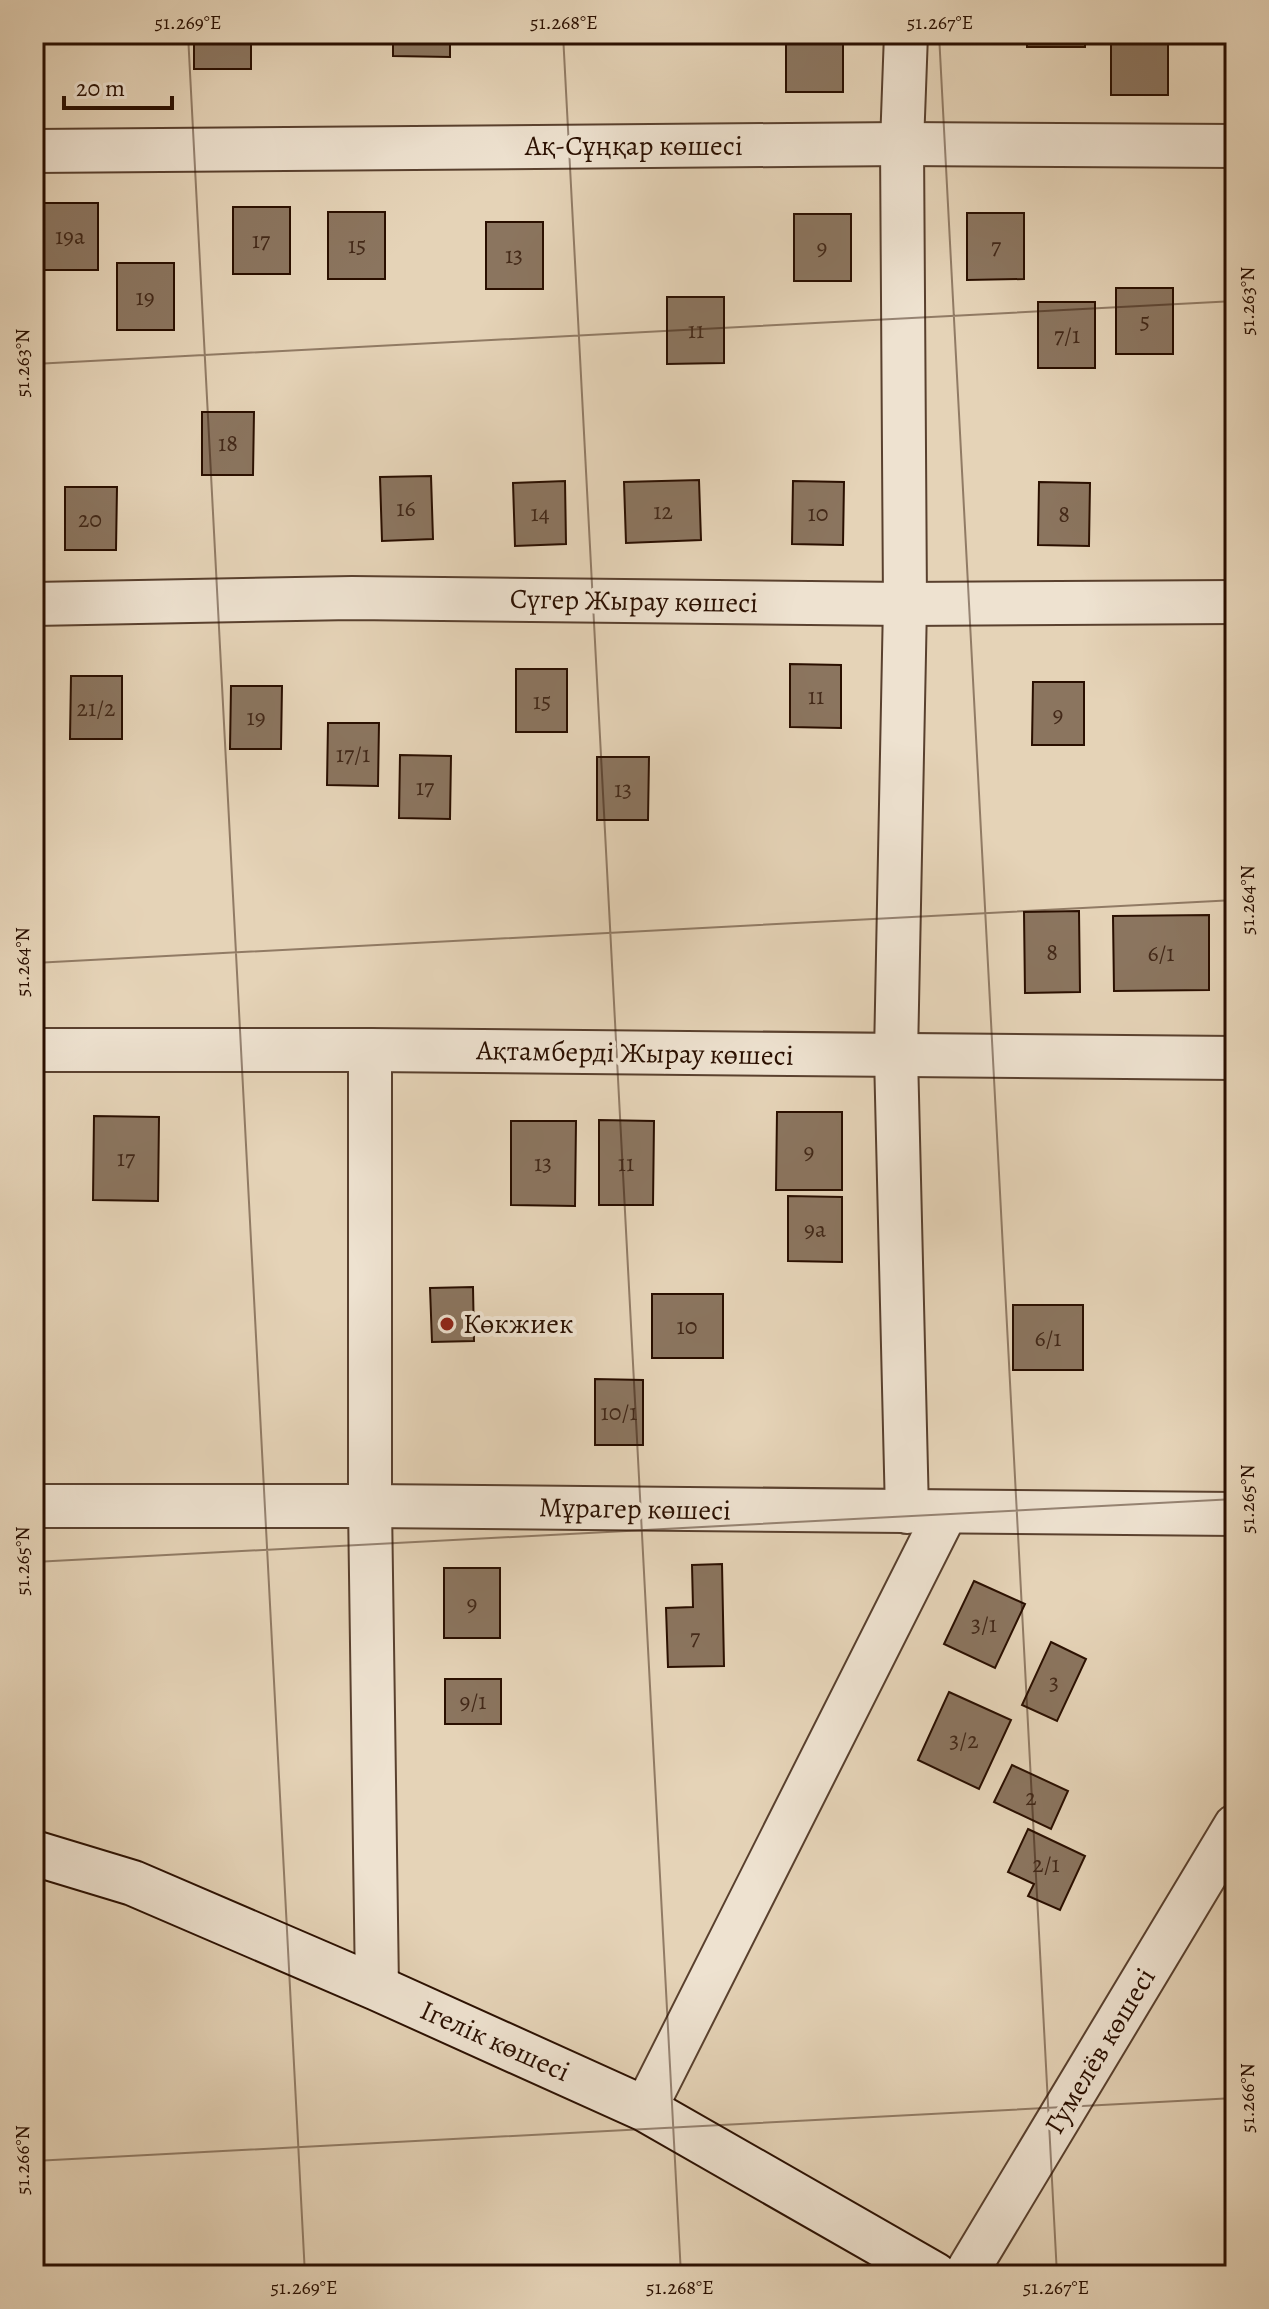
<svg xmlns="http://www.w3.org/2000/svg" width="1269" height="2309" viewBox="0 0 1269 2309" font-family="Alegreya,serif">
	<style>
		.building { fill: #8b755f; stroke: #2a0f00; stroke-width: 2 }
		.lines { fill: none; stroke-linecap: round; stroke-linejoin: round }
		.minor-casing { stroke: #59402e; stroke-width: 46 }
		.secondary-casing { stroke: #2a0f00; stroke-width: 48 }
		.minor { stroke: #eee2d0; stroke-width: 42 }
		.secondary { stroke: #eee2d0; stroke-width: 44 }
		.ticks { fill: none; stroke: #2a0f00; stroke-width: 2; stroke-opacity: 0.45 }
		.poi-dot { fill: #8f2418; stroke: #eee2d0; stroke-width: 3 }
		.labels { text-anchor: middle; dominant-baseline: central; stroke-width: 8; stroke-linejoin: round; paint-order: stroke }
		.number-label { font-size: 24px; fill: #422818 }
		.street-label { font-size: 28px; fill: #2a0f00; stroke: #eee2d0 }
		.poi-label { font-size: 28px; fill: #2a0f00; stroke: #eee2d0; text-anchor: start }
		.neatline { fill: none; stroke: #2a0f00; stroke-width: 3 }
		.ticks-label { font-size: 20px; text-anchor: middle; fill: #2a0f00 }
	</style>
	<rect width="100%" height="100%" fill="#e5d3b7"/>
	<filter id="stains"><feTurbulence type="fractalNoise" baseFrequency=".0025" numOctaves="4"/><feColorMatrix values="0 0 0 0 .2 0 0 0 0 .09 0 0 0 0 .02 0 0 0 .5 -.17"/></filter>
	<radialGradient id="worn" r=".72"><stop offset=".6" stop-color="#630" stop-opacity="0"/><stop offset="1" stop-color="#630" stop-opacity=".3"/></radialGradient>
	<!-- building -->
	<g class="building">
		<rect x="194" y="34" width="57" height="35"/>
		<polygon points="393,34 450,34 450,57 393,56"/>
		<rect x="786" y="34" width="57" height="58"/>
		<rect x="1027" y="34" width="58" height="13"/>
		<rect x="1111" y="34" width="57" height="61"/>
		<rect x="41" y="203" width="57" height="67"/>
		<rect x="233" y="207" width="57" height="67"/>
		<rect x="328" y="212" width="57" height="67"/>
		<polygon points="967,213 1024,213 1024,279 967,280"/>
		<rect x="794" y="214" width="57" height="67"/>
		<rect x="486" y="222" width="57" height="67"/>
		<rect x="117" y="263" width="57" height="67"/>
		<rect x="1116" y="288" width="57" height="66"/>
		<polygon points="667,297 724,297 724,363 667,364"/>
		<rect x="1038" y="302" width="57" height="66"/>
		<polygon points="202,412 254,412 253,475 202,475"/>
		<polygon points="431,476 433,539 382,541 380,477"/>
		<polygon points="699,480 701,540 626,543 624,482"/>
		<polygon points="565,481 566,544 515,546 513,483"/>
		<polygon points="793,481 844,482 843,545 792,544"/>
		<polygon points="1039,482 1090,483 1089,546 1038,545"/>
		<polygon points="65,487 117,487 116,550 65,550"/>
		<polygon points="790,664 841,665 841,728 790,727"/>
		<rect x="516" y="669" width="51" height="63"/>
		<polygon points="71,676 122,676 122,739 70,739"/>
		<polygon points="1033,682 1084,682 1084,745 1032,745"/>
		<polygon points="231,686 282,686 281,749 230,749"/>
		<polygon points="328,723 379,723 378,786 327,785"/>
		<polygon points="400,755 451,756 450,819 399,818"/>
		<polygon points="597,757 649,757 648,820 597,820"/>
		<polygon points="1079,911 1080,992 1025,993 1024,912"/>
		<polygon points="1209,915 1209,990 1114,991 1113,916"/>
		<polygon points="777,1112 842,1112 842,1190 776,1190"/>
		<polygon points="94,1116 159,1117 158,1201 93,1200"/>
		<polygon points="599,1120 654,1121 653,1205 599,1205"/>
		<polygon points="511,1121 576,1121 575,1206 511,1205"/>
		<polygon points="788,1196 842,1197 842,1262 788,1261"/>
		<polygon points="473,1287 474,1341 432,1342 430,1288"/>
		<rect x="652" y="1294" width="71" height="64"/>
		<rect x="1013" y="1305" width="70" height="65"/>
		<rect x="34" y="1345" width="4" height="101"/>
		<polygon points="595,1379 643,1380 643,1445 595,1445"/>
		<polygon points="722,1564 724,1666 668,1667 666,1608 693,1607 692,1565"/>
		<rect x="444" y="1568" width="56" height="70"/>
		<polygon points="974,1581 1025,1604 995,1668 944,1644"/>
		<polygon points="1051,1642 1086,1659 1057,1721 1022,1705"/>
		<rect x="445" y="1679" width="56" height="45"/>
		<polygon points="949,1692 1011,1720 979,1789 918,1760"/>
		<polygon points="1012,1765 1068,1791 1051,1829 994,1802"/>
		<polygon points="1028,1829 1085,1856 1060,1910 1028,1896 1034,1884 1008,1872"/>
	</g>
	<g class="lines">
		<!-- minor casing -->
		<g class="minor-casing">
			<g id="minor">
				<polyline points="906,34 902,144 905,604 896,1055 907,1512"/>
				<polyline points="34,151 902,144 1235,146"/>
				<polyline points="34,604 352,598 905,604 1235,602"/>
				<polyline points="34,1050 370,1050 1235,1058"/>
				<polyline points="370,1050 370,1506 377,1988"/>
				<polyline points="34,1506 370,1506 1235,1514"/>
				<polyline points="645,2109 946,1512"/>
				<polyline points="965,2275 1235,1826"/>
			</g>
		</g>
		<!-- secondary casing -->
		<g class="secondary-casing">
			<polyline id="secondary" points="34,1853 133,1883 377,1988 645,2109 935,2275"/>
		</g>
		<!-- minor -->
		<use href="#minor" class="minor"/>
		<!-- secondary -->
		<use href="#secondary" class="secondary"/>
	</g>
	<!-- ticks -->
	<path class="ticks" d="M188,34l117,2241M563,34l118,2241M939,34l118,2241M34,364l1201,-63M34,963l1201,-63M34,1562l1201,-63M34,2161l1201,-63"/>
	<!-- markers -->
	<circle class="poi-dot" cx="447" cy="1324" r="8"/>
	<g class="labels">
		<!-- number labels -->
		<g class="number-label">
			<text x="70" y="236">19а</text>
			<text x="261" y="240">17</text>
			<text x="357" y="245">15</text>
			<text x="996" y="246">7</text>
			<text x="822" y="247">9</text>
			<text x="514" y="255">13</text>
			<text x="145" y="297">19</text>
			<text x="1145" y="321">5</text>
			<text x="696" y="330">11</text>
			<text x="1067" y="335">7/1</text>
			<text x="228" y="443">18</text>
			<text x="406" y="508">16</text>
			<text x="663" y="511">12</text>
			<text x="540" y="513">14</text>
			<text x="818" y="513">10</text>
			<text x="1064" y="514">8</text>
			<text x="90" y="519">20</text>
			<text x="816" y="696">11</text>
			<text x="542" y="701">15</text>
			<text x="96" y="708">21/2</text>
			<text x="1058" y="714">9</text>
			<text x="256" y="717">19</text>
			<text x="353" y="754">17/1</text>
			<text x="425" y="787">17</text>
			<text x="623" y="789">13</text>
			<text x="1052" y="952">8</text>
			<text x="1161" y="953">6/1</text>
			<text x="809" y="1151">9</text>
			<text x="126" y="1158">17</text>
			<text x="543" y="1163">13</text>
			<text x="626" y="1163">11</text>
			<text x="815" y="1229">9а</text>
			<text x="687" y="1326">10</text>
			<text x="1048" y="1338">6/1</text>
			<text x="619" y="1412">10/1</text>
			<text x="472" y="1603">9</text>
			<text x="984" y="1624">3/1</text>
			<text x="695" y="1637">7</text>
			<text x="1054" y="1682">3</text>
			<text x="473" y="1701">9/1</text>
			<text x="964" y="1740">3/2</text>
			<text x="1031" y="1797">2</text>
			<text x="1046" y="1864">2/1</text>
		</g>
		<!-- street labels -->
		<g class="street-label">
			<text x="634" y="146">Ақ-Сұңқар көшесі</text>
			<text transform="translate(634 601) rotate(1)">Сүгер Жырау көшесі</text>
			<text transform="translate(635 1053) rotate(1)">Ақтамберді Жырау көшесі</text>
			<text transform="translate(635 1509) rotate(1)">Мұрагер көшесі</text>
			<text transform="translate(495 2041) rotate(24)">Ігелік көшесі</text>
			<text transform="translate(1100 2051) rotate(-59)">Гумелёв көшесі</text>
		</g>
		<!-- poi labels -->
		<g class="poi-label">
			<text x="463" y="1324">Көкжиек</text>
		</g>
	</g>
	<!-- margin -->
	<rect width="1269" height="2309" fill="none" stroke="#e5d3b7" stroke-width="88"/>
	<!-- scale -->
	<path d="M64 96v12h108v-12" fill="none" stroke="#2a0f00" stroke-width="4"/>
	<text x="76" y="96" font-size="24" fill="#2a0f00" stroke="#eee2d0" stroke-width="6" paint-order="stroke">20 m</text>
	<rect x="44" y="44" width="1181" height="2221" class="neatline"/>
	<g class="ticks-label">
		<text x="188" y="29">51.269°E</text>
		<text x="564" y="29">51.268°E</text>
		<text x="940" y="29">51.267°E</text>
		<text transform="translate(1247 301) rotate(-90)" y="7">51.263°N</text>
		<text transform="translate(22 363) rotate(-90)" y="7">51.263°N</text>
		<text transform="translate(1247 900) rotate(-90)" y="7">51.264°N</text>
		<text transform="translate(22 962) rotate(-90)" y="7">51.264°N</text>
		<text transform="translate(1247 1499) rotate(-90)" y="7">51.265°N</text>
		<text transform="translate(22 1561) rotate(-90)" y="7">51.265°N</text>
		<text transform="translate(1247 2098) rotate(-90)" y="7">51.266°N</text>
		<text transform="translate(22 2160) rotate(-90)" y="7">51.266°N</text>
		<text x="304" y="2294">51.269°E</text>
		<text x="680" y="2294">51.268°E</text>
		<text x="1056" y="2294">51.267°E</text>
	</g>
	<rect width="100%" height="100%" filter="url(#stains)"/>
	<rect width="100%" height="100%" fill="url(#worn)"/>
</svg>
